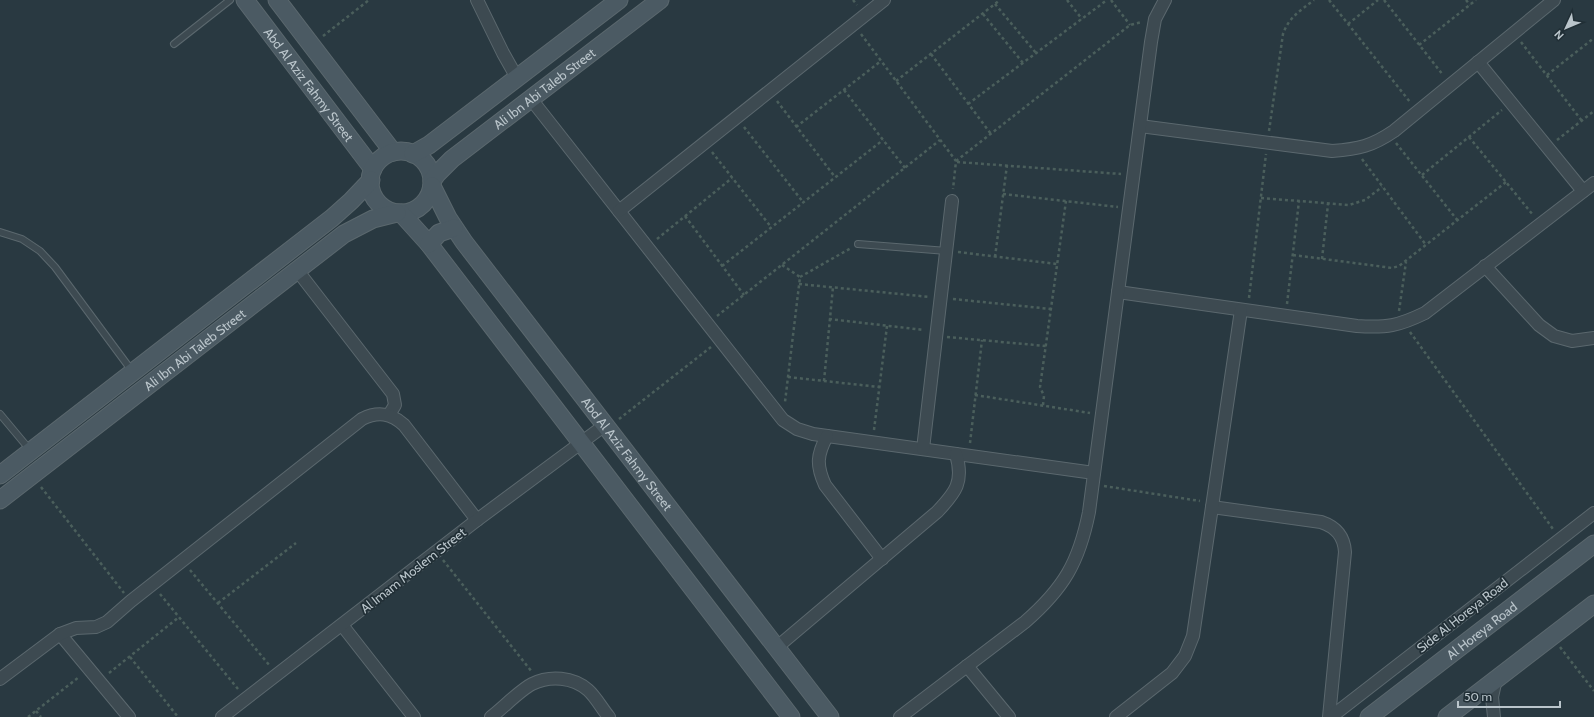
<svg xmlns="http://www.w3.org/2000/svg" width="1594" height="717" viewBox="0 0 1594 717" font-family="Cabin,sans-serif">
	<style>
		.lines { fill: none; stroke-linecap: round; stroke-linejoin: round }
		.lane-casing { stroke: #5b686e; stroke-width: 8 }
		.street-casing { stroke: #5b686e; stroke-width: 14 }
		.secondary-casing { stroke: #5b686e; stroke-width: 19 }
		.path { stroke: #4b5f5c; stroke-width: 2.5; stroke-dasharray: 3 3; stroke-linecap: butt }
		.lane { stroke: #3d4a51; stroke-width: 6 }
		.street { stroke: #3d4a51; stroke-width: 12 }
		.secondary { stroke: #4b5a63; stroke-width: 17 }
		.labels { text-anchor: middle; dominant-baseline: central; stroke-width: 3.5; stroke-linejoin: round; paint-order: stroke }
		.street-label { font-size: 13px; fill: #bac5cb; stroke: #212f36 }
	</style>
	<rect width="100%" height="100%" fill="#293941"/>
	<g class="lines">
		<!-- lane casing -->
		<g class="lane-casing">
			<g id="lane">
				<polyline points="174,44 230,0"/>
				<polyline points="0,232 22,239 40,251 55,267 132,371"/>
				<polyline points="858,244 947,251"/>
				<polyline points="0,414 30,450"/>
			</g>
		</g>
		<!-- street casing -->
		<g class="street-casing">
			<g id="street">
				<polyline points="477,0 503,53 517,78"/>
				<polyline points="1478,62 1583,191"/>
				<polyline points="531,99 783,420 797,429 813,434 1094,473"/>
				<path d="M1140,126l192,25c27,-2 40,-5 62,-20l160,-131"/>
				<polyline points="619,211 884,0"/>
				<polyline points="1485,266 1539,325 1554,336 1572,341 1594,338"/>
				<polyline points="297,270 393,394 395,405 389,415"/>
				<path d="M1118,292l239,34c30,2 41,0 68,-13l169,-130"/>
				<path d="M827,436c-10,19 -11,29 -2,49l57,74"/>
				<polyline points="923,449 952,201"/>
				<path d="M1212,507l109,15c15,5 23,14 24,30l-16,165"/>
				<polyline points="342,625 414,717"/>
				<polyline points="60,634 129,717"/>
				<path d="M776,648l161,-136c19,-20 27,-30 19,-58"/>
				<polyline points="967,666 1009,717"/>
				<path d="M0,679l60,-45 16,-6 20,-1 11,-5 24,-21 231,-182c16,-8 29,-6 42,6l73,95"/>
				<polyline points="222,717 477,520 605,425"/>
				<path d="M491,717c12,-9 29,-27 41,-33 18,-9 41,-7 56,6 8,7 14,19 21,27"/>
				<path d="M900,717l125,-95c39,-34 54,-60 64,-110l62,-470 4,-23 10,-19"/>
				<polyline points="1116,717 1172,673 1185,656 1193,636 1241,310"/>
				<polyline points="1331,717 1594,513"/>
				<polyline points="1494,717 1492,697 1496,679"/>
			</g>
		</g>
		<!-- secondary casing -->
		<g class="secondary-casing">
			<g id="secondary">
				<path id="s1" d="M245,0l128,169"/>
				<polyline points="277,0 393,152"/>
				<circle cx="401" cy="182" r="31"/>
				<polyline points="413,154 429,145 619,0"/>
				<path id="s2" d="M432,181l5,-7 15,-15 208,-159"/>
				<path id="s3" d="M432,186l16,32 16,24 366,475"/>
				<polyline points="401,213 429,244 791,717"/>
				<polyline points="429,244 439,233 454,228"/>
				<polyline points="0,475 332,218 351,201 371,180"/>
				<path id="s4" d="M0,500l344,-266 29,-15 24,-6"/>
				<path id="s5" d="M1369,717l225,-173"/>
				<polyline points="1447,717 1594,604"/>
			</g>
		</g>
		<!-- path -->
		<g class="path">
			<polyline points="853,0 857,5"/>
			<polyline points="1067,0 1082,19"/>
			<polyline points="1111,0 1130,25"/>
			<polyline points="1329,0 1410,102"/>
			<polyline points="1384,0 1443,75"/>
			<polyline points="1466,0 1470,5"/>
			<polyline points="995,4 1036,53"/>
			<polyline points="983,14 1023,63"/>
			<polyline points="1348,24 1378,0"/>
			<polyline points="861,34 956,161 953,189"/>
			<polyline points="323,36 369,0"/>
			<polyline points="1521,42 1582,121"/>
			<polyline points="1419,45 1476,0"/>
			<polyline points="931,54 991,134"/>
			<polyline points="1547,75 1594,38"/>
			<polyline points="896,81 1000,0"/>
			<polyline points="844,90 905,168"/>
			<polyline points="777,101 835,177"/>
			<polyline points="968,104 1107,0"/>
			<polyline points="744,127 803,202"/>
			<polyline points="796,127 881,61"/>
			<path d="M1269,131l14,-97c6,-17 17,-23 31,-34"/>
			<polyline points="1469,137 1533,215"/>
			<polyline points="1557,140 1594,111"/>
			<polyline points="1396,143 1458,221"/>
			<polyline points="712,152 771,227"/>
			<polyline points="1362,159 1426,245"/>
			<polyline points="956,161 1130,25 1142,22"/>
			<polyline points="957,162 1121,174"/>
			<polyline points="1422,175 1502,110"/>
			<polyline points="1003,194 1118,207"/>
			<polyline points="1261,198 1349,205 1365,200 1382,187"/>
			<polyline points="685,216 744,295"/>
			<polyline points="657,239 732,178"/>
			<polyline points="958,252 1057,264"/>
			<polyline points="1293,255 1385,267 1392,268 1399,266 1506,182"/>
			<polyline points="995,257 1007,165"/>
			<polyline points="1322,259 1328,204"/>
			<polyline points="782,265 800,277 785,402"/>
			<polyline points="722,266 883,140"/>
			<polyline points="800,277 851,248"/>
			<polyline points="799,284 930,297"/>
			<polyline points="1249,298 1266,154"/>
			<polyline points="953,299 1051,309"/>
			<polyline points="1287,304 1299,201"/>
			<polyline points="1399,311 1406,262"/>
			<polyline points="717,316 940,140"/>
			<polyline points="829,319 924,330"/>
			<polyline points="1410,332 1553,529"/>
			<polyline points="947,337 1046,346"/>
			<polyline points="788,377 879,387"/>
			<polyline points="824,381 833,287"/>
			<polyline points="975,395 1090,413"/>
			<polyline points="1043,405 1044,396 1040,387 1066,201"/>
			<polyline points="619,419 711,347"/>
			<polyline points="874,430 887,326"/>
			<polyline points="970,443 982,340"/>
			<polyline points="1104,486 1200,501"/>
			<polyline points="41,487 124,593"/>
			<polyline points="443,560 532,672"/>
			<polyline points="190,570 270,666"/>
			<polyline points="160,594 238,689"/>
			<polyline points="218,603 296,543"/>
			<polyline points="1560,647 1594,691"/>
			<polyline points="130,657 178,717"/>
			<polyline points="109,673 179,617"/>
			<polyline points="36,711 41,717"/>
			<polyline points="28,717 79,677"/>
		</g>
		<!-- lane -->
		<use href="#lane" class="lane"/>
		<!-- street -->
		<use href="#street" class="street"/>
		<!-- secondary -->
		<use href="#secondary" class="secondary"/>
	</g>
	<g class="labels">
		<!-- street labels -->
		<g class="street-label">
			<text stroke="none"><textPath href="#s1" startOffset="106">Abd Al Aziz Fahmy Street</textPath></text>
			<text stroke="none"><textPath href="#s2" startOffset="146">Ali Ibn Abi Taleb Street</textPath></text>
			<text stroke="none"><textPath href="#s4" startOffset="246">Ali Ibn Abi Taleb Street</textPath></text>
			<text stroke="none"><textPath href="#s3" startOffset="332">Abd Al Aziz Fahmy Street</textPath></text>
			<text transform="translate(413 570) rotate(-38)">Al Imam Moslem Street</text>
			<text transform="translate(1462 615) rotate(-38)">Side Al Horeya Road</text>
			<text stroke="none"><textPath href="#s5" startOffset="142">Al Horeya Road</textPath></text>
		</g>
	</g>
	<!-- north arrow -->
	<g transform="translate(1566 28) rotate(226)" stroke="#212f36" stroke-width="3" paint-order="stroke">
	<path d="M0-3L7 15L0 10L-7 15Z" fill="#bac5cb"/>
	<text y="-6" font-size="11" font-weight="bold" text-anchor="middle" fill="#bac5cb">N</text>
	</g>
	<!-- scale -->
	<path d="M1458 701v6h102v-6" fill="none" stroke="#bac5cb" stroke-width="2"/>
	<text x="1464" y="701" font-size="12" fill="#bac5cb" stroke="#212f36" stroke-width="3" paint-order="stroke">50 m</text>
</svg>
